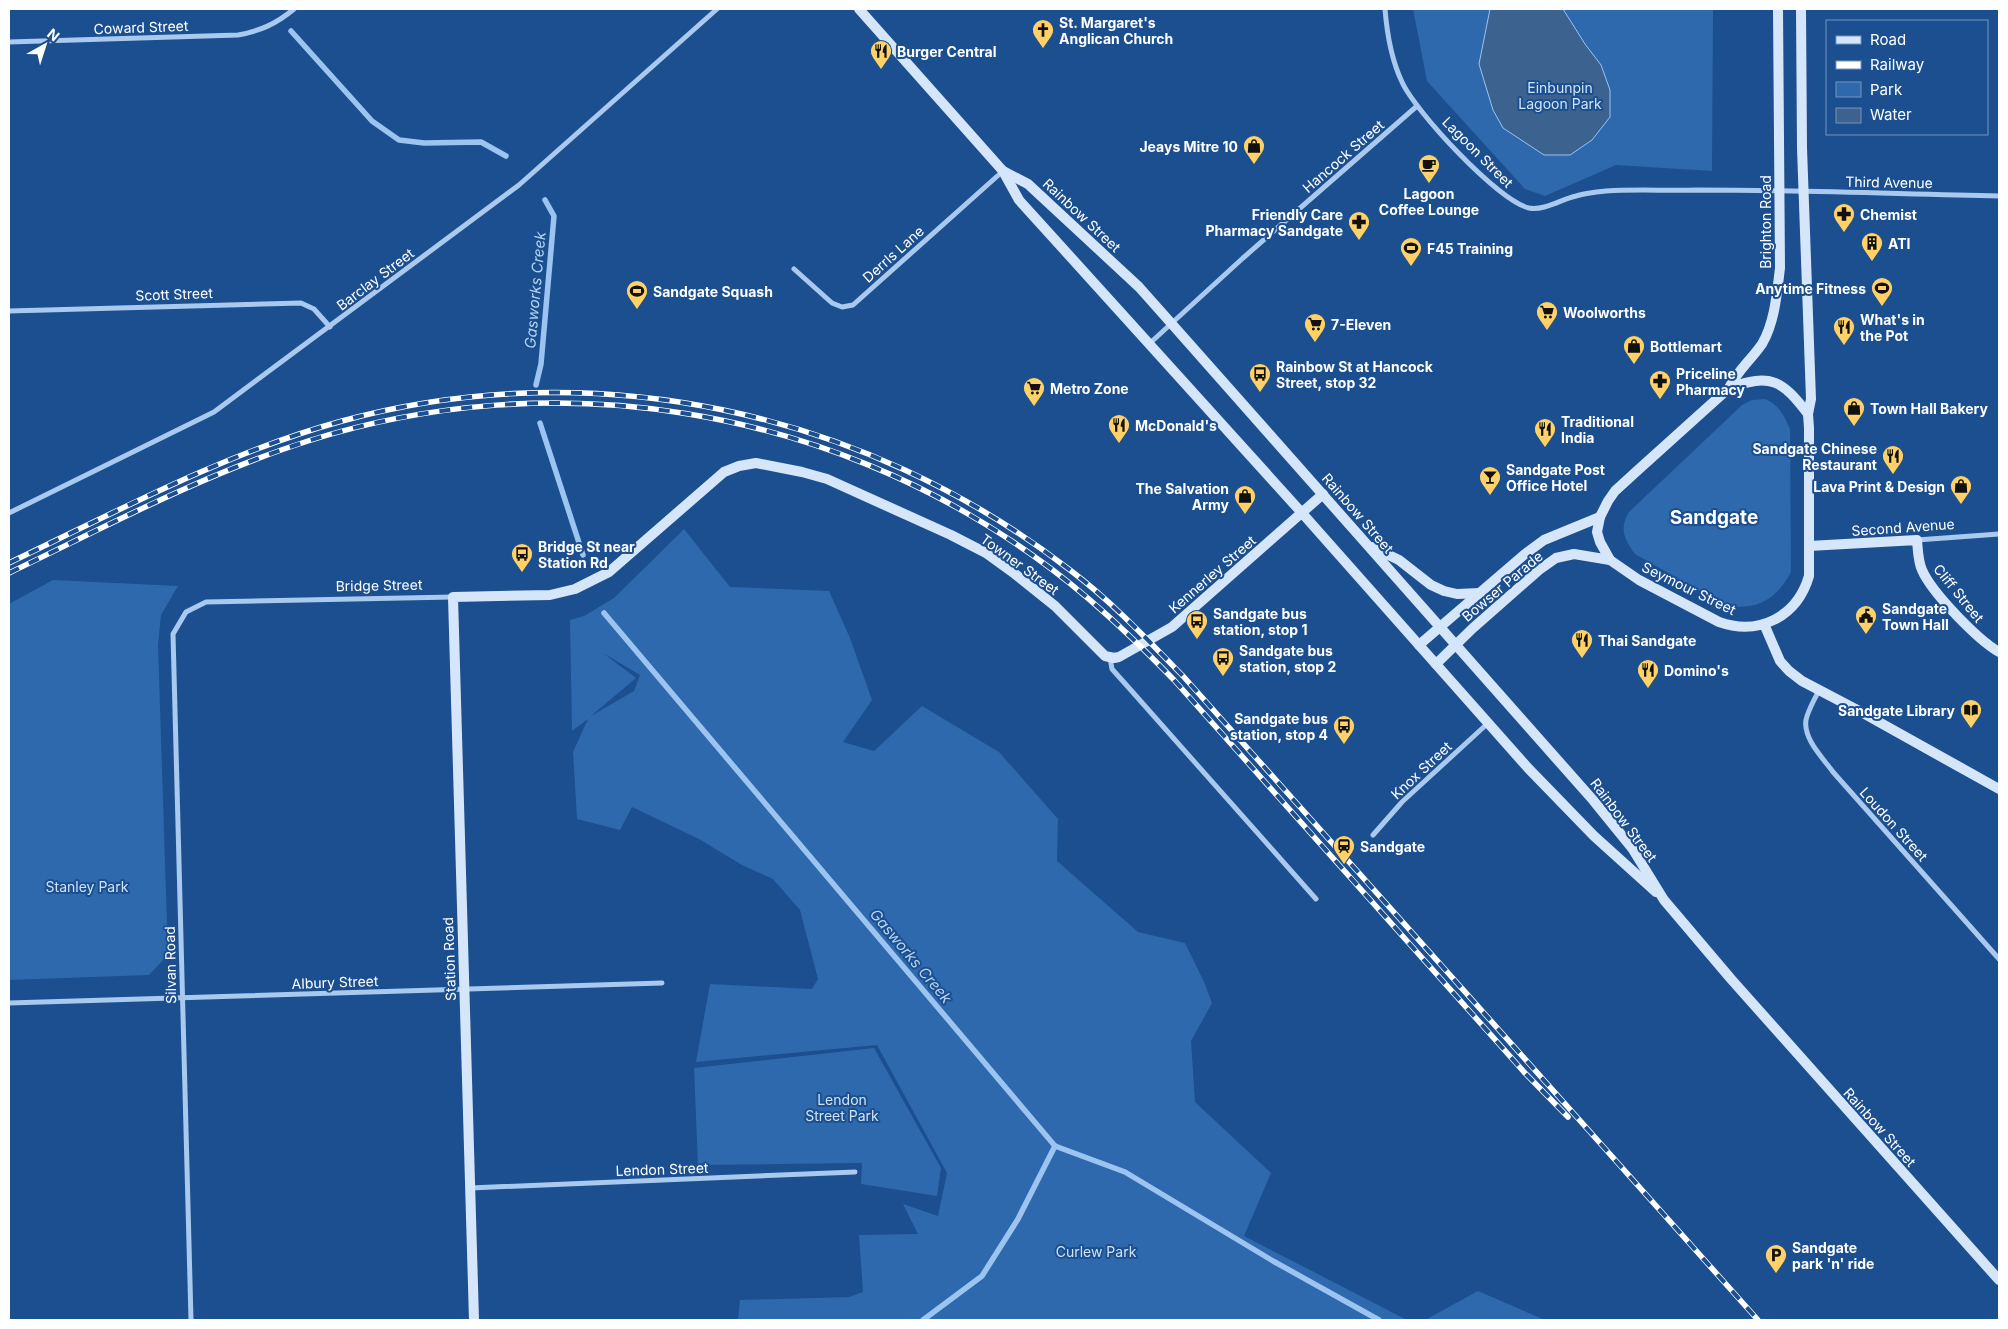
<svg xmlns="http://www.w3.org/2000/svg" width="2008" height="1329" viewBox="0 0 2008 1329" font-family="Inter,sans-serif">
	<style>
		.green { fill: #2e69ad; fill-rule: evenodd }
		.water { fill: #3c6290; stroke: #9cc4f0 }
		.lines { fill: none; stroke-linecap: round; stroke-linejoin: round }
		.stream { stroke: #9cc4f0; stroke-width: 5.5 }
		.street { stroke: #a9c9ee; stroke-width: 5 }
		.secondary { stroke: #d6e6fa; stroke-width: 10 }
		.rail-casing { stroke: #fff; stroke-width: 5.5 }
		.rail { stroke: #1b4f8f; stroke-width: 4; stroke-dasharray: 11; stroke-linecap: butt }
		.labels { text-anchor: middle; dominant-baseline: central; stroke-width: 4; stroke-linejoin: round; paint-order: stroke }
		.poi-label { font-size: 14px; font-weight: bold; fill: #fff; stroke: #1b4f8f; text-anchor: start }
		.street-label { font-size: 14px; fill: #fff; stroke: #1b4f8f }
		.park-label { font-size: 14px; fill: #cfe3fa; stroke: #1b4f8f }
		.water-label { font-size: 15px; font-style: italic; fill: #b5d3f5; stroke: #1b4f8f }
		.district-label { font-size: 19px; font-weight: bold; fill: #fff; stroke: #1b4f8f }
	</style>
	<rect width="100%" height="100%" fill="#1b4f8f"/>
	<!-- green -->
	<g class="green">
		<polygon points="1413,9 1713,9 1712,171 1616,165 1545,196 1525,189 1427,81"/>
		<path d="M1765,399c14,6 19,16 25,30l1,143c-15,28 -33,38 -65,34l-91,-52c-11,-15 -16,-26 -6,-42l113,-107 10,-5z"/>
		<path d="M684,529l46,58 99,4 21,47 22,62 -29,42 31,9 48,-45 77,46 59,67 -1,42 81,71 47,11 19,39 8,21 -21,38 4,61 76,71 -27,63 163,84h-669l2,-20 109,-3 14,-5 -4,-57 59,-1 -15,-30 35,12 9,-43 -70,-128 -181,17 14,-78 102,5 6,-10 -18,-69 -27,-31 -31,-14 -43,-26 -67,-32 -12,23 -43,-11 -4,-67 15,-33 -16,12 -2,-111 14,-4 30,-18zM603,653l37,22 -6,16 -43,25 45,-38z"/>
		<polygon points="53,580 178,586 161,615 158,645 168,955 149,975 9,980 9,604"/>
		<polygon points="874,1048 941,1168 937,1196 861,1184 862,1163 698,1165 694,1068"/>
		<polygon points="1478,1291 1545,1320 1425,1320"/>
	</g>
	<!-- water -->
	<polygon class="water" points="1490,9 1563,9 1585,44 1601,65 1610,90 1610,117 1592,140 1570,155 1544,155 1503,128 1493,110 1479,64"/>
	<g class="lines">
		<!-- stream -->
		<g class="stream">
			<polyline points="291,31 372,121 399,140 424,143 481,142 506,156"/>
			<polyline points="536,385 541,364 554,216 545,200"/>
			<polyline points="540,423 583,555"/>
			<polyline points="604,613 1055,1146 1125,1172 1273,1261 1379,1320"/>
			<polyline points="923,1320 982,1276 1018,1219 1055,1146"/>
		</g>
		<!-- street -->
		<g class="street">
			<path d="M1385,9c2,25 6,50 17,73 13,29 96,119 127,126 15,3 33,-9 47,-12 10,-3 20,-4 30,-5 30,-2 61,0 91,-1 101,0 201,4 302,6"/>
			<path d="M9,42l229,-7c22,-4 38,-11 56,-26"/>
			<polyline points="794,269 832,303 842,307 853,305 1003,171"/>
			<polyline points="9,311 301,303 314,309 330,327"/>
			<polyline points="1149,344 1243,258 1417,106"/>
			<polyline points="9,513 214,412 519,185 717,9"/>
			<polyline points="1917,540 1999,534"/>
			<polyline points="1110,658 1112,669 1129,688 1316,899"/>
			<path d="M1819,690c-4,9 -11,20 -13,30 -3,19 17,38 27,52l166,187"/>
			<polyline points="1373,835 1402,802 1487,724"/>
			<polyline points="9,1003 662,983"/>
			<polyline points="470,1188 855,1172"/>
			<polyline points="191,1320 173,634 186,612 206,602 453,597"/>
		</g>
		<!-- secondary -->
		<g class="secondary">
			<polyline points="859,9 1003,171 1019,200 1302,513 1528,768 1594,836 1656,892"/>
			<polyline points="1003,171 1028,184 1139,287 1171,323 1593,800 1632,848 1664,900 1731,979 1999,1280"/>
			<path d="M1729,388c42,-15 53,-8 79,26"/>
			<path d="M1809,546l108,-6c1,11 1,21 5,30 10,23 56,70 77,82"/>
			<polyline points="1372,547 1399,560 1431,585 1444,591 1457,594 1480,593"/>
			<path d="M1610,560l-10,-18 -3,-10 3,-15 8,-16 7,-10 23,-21 91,-82c9,-18 22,-28 33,-44 13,-22 15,-52 18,-76l-2,-259"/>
			<polyline points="1764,624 1780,661 1789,671 1802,681 1861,712 1999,789"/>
			<polyline points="1419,645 1525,554 1544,540 1600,517"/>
			<path d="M1436,664l37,-36 66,-58 17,-12 18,-4 36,6 29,20 80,42c40,14 78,-5 90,-46v-148l-1,-14 3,-15 -9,-251 -1,-139"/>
			<polyline points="474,1320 453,597 550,595 575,589 609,572 724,472 739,466 756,463 802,472 827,479 951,535 986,553 1015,574 1055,606 1105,656 1114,658 1119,657 1172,627 1323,494"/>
		</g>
		<!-- rail casing -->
		<g class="rail-casing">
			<g id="rail">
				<path d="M9,563c109,-52 216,-110 333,-142 252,-69 522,-10 728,149 41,31 77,69 113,106l575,644"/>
				<path d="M9,573c98,-47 195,-99 299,-132 247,-78 517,-34 727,116 51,36 95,78 139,123l350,392 44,45"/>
			</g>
		</g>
		<!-- rail -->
		<use href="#rail" class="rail"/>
	</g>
	<!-- icons -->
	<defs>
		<g id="church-pin" transform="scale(1.125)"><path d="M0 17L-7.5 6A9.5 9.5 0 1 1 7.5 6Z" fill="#ffd166" stroke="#1b4f8f"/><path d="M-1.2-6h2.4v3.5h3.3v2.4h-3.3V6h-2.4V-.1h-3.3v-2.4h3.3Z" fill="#111"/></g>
		<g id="restaurant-pin" transform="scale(1.125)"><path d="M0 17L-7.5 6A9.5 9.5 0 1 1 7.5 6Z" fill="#ffd166" stroke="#1b4f8f"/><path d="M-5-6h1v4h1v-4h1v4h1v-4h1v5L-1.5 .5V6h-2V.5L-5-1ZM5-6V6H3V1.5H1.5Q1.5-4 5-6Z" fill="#111"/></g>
		<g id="shop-pin" transform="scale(1.125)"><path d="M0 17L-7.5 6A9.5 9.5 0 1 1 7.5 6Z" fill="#ffd166" stroke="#1b4f8f"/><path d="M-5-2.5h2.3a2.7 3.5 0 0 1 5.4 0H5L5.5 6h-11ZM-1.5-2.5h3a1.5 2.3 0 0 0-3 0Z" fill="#111"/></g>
		<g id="cafe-pin" transform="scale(1.125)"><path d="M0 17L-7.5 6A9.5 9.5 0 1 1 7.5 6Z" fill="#ffd166" stroke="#1b4f8f"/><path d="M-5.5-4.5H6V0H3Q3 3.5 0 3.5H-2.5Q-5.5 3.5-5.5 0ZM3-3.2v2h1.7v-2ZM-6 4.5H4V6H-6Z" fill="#111"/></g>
		<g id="pharmacy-pin" transform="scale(1.125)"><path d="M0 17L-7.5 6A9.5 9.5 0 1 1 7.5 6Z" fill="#ffd166" stroke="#1b4f8f"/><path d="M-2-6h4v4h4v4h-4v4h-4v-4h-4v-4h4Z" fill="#111"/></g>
		<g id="building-pin" transform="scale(1.125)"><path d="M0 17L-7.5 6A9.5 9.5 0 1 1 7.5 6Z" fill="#ffd166" stroke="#1b4f8f"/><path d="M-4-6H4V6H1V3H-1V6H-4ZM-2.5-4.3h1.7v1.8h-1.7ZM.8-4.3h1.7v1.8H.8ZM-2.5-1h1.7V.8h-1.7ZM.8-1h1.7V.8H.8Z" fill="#111"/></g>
		<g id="stadium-pin" transform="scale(1.125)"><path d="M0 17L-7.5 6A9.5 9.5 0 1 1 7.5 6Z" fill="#ffd166" stroke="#1b4f8f"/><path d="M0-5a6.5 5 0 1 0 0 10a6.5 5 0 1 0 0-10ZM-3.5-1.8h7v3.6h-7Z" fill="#111"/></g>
		<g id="supermarket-pin" transform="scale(1.125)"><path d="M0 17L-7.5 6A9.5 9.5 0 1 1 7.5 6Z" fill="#ffd166" stroke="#1b4f8f"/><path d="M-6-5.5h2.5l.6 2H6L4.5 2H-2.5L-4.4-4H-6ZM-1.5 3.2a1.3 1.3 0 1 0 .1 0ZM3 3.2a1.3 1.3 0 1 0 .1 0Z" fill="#111"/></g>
		<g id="bus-pin" transform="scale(1.125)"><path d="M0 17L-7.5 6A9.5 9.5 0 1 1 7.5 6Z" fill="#ffd166" stroke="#1b4f8f"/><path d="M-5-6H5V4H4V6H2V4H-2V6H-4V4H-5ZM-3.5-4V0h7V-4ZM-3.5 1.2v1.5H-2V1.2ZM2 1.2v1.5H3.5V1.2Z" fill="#111"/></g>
		<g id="bar-pin" transform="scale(1.125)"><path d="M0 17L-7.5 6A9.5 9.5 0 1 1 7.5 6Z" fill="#ffd166" stroke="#1b4f8f"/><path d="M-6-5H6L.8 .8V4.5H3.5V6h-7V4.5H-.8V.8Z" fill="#111"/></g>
		<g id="civic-pin" transform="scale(1.125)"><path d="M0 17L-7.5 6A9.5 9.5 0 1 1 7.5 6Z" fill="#ffd166" stroke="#1b4f8f"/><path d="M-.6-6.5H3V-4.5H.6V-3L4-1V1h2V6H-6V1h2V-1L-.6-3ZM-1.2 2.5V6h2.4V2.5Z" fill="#111"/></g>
		<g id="library-pin" transform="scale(1.125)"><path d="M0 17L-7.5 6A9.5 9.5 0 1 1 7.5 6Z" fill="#ffd166" stroke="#1b4f8f"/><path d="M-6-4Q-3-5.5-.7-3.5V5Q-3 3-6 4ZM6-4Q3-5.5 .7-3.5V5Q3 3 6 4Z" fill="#111"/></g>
		<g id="station-pin" transform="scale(1.125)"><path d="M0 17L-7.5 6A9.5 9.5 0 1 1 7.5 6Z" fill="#ffd166" stroke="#1b4f8f"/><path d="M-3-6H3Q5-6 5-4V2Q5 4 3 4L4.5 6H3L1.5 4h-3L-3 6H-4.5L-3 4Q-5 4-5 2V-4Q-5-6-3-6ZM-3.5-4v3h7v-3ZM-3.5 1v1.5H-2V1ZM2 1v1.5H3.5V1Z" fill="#111"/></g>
		<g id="parking-pin" transform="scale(1.125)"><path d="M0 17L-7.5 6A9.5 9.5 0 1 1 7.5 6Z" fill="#ffd166" stroke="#1b4f8f"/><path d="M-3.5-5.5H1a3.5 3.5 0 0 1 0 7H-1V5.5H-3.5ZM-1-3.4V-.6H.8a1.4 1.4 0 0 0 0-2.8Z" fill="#111"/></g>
	</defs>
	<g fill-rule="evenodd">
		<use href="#church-pin" x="1043" y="30"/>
		<use href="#restaurant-pin" x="881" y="51"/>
		<use href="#shop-pin" x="1254" y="146"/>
		<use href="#cafe-pin" x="1429" y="165"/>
		<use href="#pharmacy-pin" x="1844" y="214"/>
		<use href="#pharmacy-pin" x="1359" y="222"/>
		<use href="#building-pin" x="1872" y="243"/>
		<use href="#stadium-pin" x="1411" y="248"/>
		<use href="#stadium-pin" x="1882" y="288"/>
		<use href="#stadium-pin" x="637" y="291"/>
		<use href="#supermarket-pin" x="1547" y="312"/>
		<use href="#supermarket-pin" x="1315" y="324"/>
		<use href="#restaurant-pin" x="1844" y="327"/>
		<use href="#shop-pin" x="1634" y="346"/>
		<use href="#bus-pin" x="1260" y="374"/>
		<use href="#pharmacy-pin" x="1660" y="381"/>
		<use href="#supermarket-pin" x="1034" y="388"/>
		<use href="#shop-pin" x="1854" y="408"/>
		<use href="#restaurant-pin" x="1119" y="425"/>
		<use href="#restaurant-pin" x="1545" y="429"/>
		<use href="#restaurant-pin" x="1893" y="456"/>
		<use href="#bar-pin" x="1490" y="477"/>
		<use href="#shop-pin" x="1961" y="486"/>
		<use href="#shop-pin" x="1245" y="496"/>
		<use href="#bus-pin" x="522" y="554"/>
		<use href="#civic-pin" x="1866" y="616"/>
		<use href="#bus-pin" x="1197" y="621"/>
		<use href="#restaurant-pin" x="1582" y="640"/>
		<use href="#bus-pin" x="1223" y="658"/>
		<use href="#restaurant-pin" x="1648" y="670"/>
		<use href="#library-pin" x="1971" y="710"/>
		<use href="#bus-pin" x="1344" y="726"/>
		<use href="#station-pin" x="1344" y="846"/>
		<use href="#parking-pin" x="1776" y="1255"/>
	</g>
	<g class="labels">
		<!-- poi labels -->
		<g class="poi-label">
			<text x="1059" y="22">St. Margaret's<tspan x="1059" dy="16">Anglican Church</tspan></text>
			<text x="897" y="51">Burger Central</text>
			<text x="1238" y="146" text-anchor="end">Jeays Mitre 10</text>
			<text x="1429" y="193" text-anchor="middle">Lagoon<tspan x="1429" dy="16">Coffee Lounge</tspan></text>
			<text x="1343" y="214" text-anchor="end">Friendly Care<tspan x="1343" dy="16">Pharmacy Sandgate</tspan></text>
			<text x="1860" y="214">Chemist</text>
			<text x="1888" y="243">ATI</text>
			<text x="1427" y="248">F45 Training</text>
			<text x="1866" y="288" text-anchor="end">Anytime Fitness</text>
			<text x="653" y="291">Sandgate Squash</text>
			<text x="1563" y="312">Woolworths</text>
			<text x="1860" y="319">What's in<tspan x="1860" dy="16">the Pot</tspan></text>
			<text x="1331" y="324">7-Eleven</text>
			<text x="1650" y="346">Bottlemart</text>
			<text x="1276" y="366">Rainbow St at Hancock<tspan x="1276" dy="16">Street, stop 32</tspan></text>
			<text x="1676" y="373">Priceline<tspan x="1676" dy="16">Pharmacy</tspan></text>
			<text x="1050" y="388">Metro Zone</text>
			<text x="1870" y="408">Town Hall Bakery</text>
			<text x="1561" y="421">Traditional<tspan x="1561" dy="16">India</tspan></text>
			<text x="1135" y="425">McDonald's</text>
			<text x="1877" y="448" text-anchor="end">Sandgate Chinese<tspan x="1877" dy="16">Restaurant</tspan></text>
			<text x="1506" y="469">Sandgate Post<tspan x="1506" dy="16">Office Hotel</tspan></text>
			<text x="1945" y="486" text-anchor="end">Lava Print &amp; Design</text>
			<text x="1229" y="488" text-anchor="end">The Salvation<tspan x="1229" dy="16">Army</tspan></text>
			<text x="538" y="546">Bridge St near<tspan x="538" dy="16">Station Rd</tspan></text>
			<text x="1882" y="608">Sandgate<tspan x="1882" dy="16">Town Hall</tspan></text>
			<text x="1213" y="613">Sandgate bus<tspan x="1213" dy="16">station, stop 1</tspan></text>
			<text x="1598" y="640">Thai Sandgate</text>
			<text x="1239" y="650">Sandgate bus<tspan x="1239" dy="16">station, stop 2</tspan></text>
			<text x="1664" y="670">Domino's</text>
			<text x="1955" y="710" text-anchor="end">Sandgate Library</text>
			<text x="1328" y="718" text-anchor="end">Sandgate bus<tspan x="1328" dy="16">station, stop 4</tspan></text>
			<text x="1360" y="846">Sandgate</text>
			<text x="1792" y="1247">Sandgate<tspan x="1792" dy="16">park 'n' ride</tspan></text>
		</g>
		<!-- street labels -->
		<g class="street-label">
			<text transform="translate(141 27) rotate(-2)">Coward Street</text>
			<text transform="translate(1478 152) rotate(45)">Lagoon Street</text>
			<text transform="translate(1343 156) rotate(-41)">Hancock Street</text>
			<text transform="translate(1889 182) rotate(1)">Third Avenue</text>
			<text transform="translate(1082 215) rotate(43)">Rainbow Street</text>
			<text transform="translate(1765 222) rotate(-90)">Brighton Road</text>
			<text transform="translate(893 254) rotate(-42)">Derrls Lane</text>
			<text transform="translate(375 279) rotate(-37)">Barclay Street</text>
			<text transform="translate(174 294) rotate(-2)">Scott Street</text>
			<text transform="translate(1358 513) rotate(49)">Rainbow Street</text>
			<text transform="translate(1903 527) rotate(-4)">Second Avenue</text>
			<text transform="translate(1020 564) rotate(36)">Towner Street</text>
			<text transform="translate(1212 574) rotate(-41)">Kennerley Street</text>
			<text transform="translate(379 585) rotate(-1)">Bridge Street</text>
			<text transform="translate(1502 586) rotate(-40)">Bowser Parade</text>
			<text transform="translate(1689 588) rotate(26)">Seymour Street</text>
			<text transform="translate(1959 593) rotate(51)">Cliff Street</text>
			<text transform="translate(1421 770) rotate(-43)">Knox Street</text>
			<text transform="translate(1624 820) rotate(53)">Rainbow Street</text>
			<text transform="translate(1894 824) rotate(48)">Loudon Street</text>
			<text transform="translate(449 959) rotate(-92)">Station Road</text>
			<text transform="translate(170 965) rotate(-91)">Silvan Road</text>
			<text transform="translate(335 982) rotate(-2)">Albury Street</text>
			<text transform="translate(1880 1127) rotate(48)">Rainbow Street</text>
			<text transform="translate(662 1169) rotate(-2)">Lendon Street</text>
		</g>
		<!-- park labels -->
		<g class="park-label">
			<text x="1560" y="87">Einbunpin<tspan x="1560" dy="16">Lagoon Park</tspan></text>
			<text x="87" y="886">Stanley Park</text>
			<text x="842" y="1099">Lendon<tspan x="842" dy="16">Street Park</tspan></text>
			<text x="1096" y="1251">Curlew Park</text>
		</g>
		<!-- water labels -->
		<g class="water-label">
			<text transform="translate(535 290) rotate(-85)">Gasworks Creek</text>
			<text transform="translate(911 956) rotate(50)">Gasworks Creek</text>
		</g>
		<!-- district labels -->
		<g class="district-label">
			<text x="1714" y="517">Sandgate</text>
		</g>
	</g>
	<!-- border -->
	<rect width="2008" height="1329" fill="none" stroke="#ffffff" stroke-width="20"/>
	<!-- legend -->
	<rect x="1826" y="20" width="162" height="115" fill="#1b4f8f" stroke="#7695bc"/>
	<rect x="1836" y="36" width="25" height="8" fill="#d6e6fa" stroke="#7695bc"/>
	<text x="1870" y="45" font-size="15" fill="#ffffff">Road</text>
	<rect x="1836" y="61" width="25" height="8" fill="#ffffff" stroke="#7695bc"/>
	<text x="1870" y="70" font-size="15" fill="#ffffff">Railway</text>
	<rect x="1836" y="82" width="25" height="15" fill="#2e69ad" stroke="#7695bc"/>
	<text x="1870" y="95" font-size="15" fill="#ffffff">Park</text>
	<rect x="1836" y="108" width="25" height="15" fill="#3c6290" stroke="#7695bc"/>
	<text x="1870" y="120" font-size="15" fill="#ffffff">Water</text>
	<!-- north arrow -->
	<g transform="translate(45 45) rotate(39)" stroke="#1b4f8f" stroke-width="4" paint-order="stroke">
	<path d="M0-4L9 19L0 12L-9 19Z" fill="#ffffff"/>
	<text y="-8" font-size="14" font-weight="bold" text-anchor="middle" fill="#ffffff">N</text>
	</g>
</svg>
